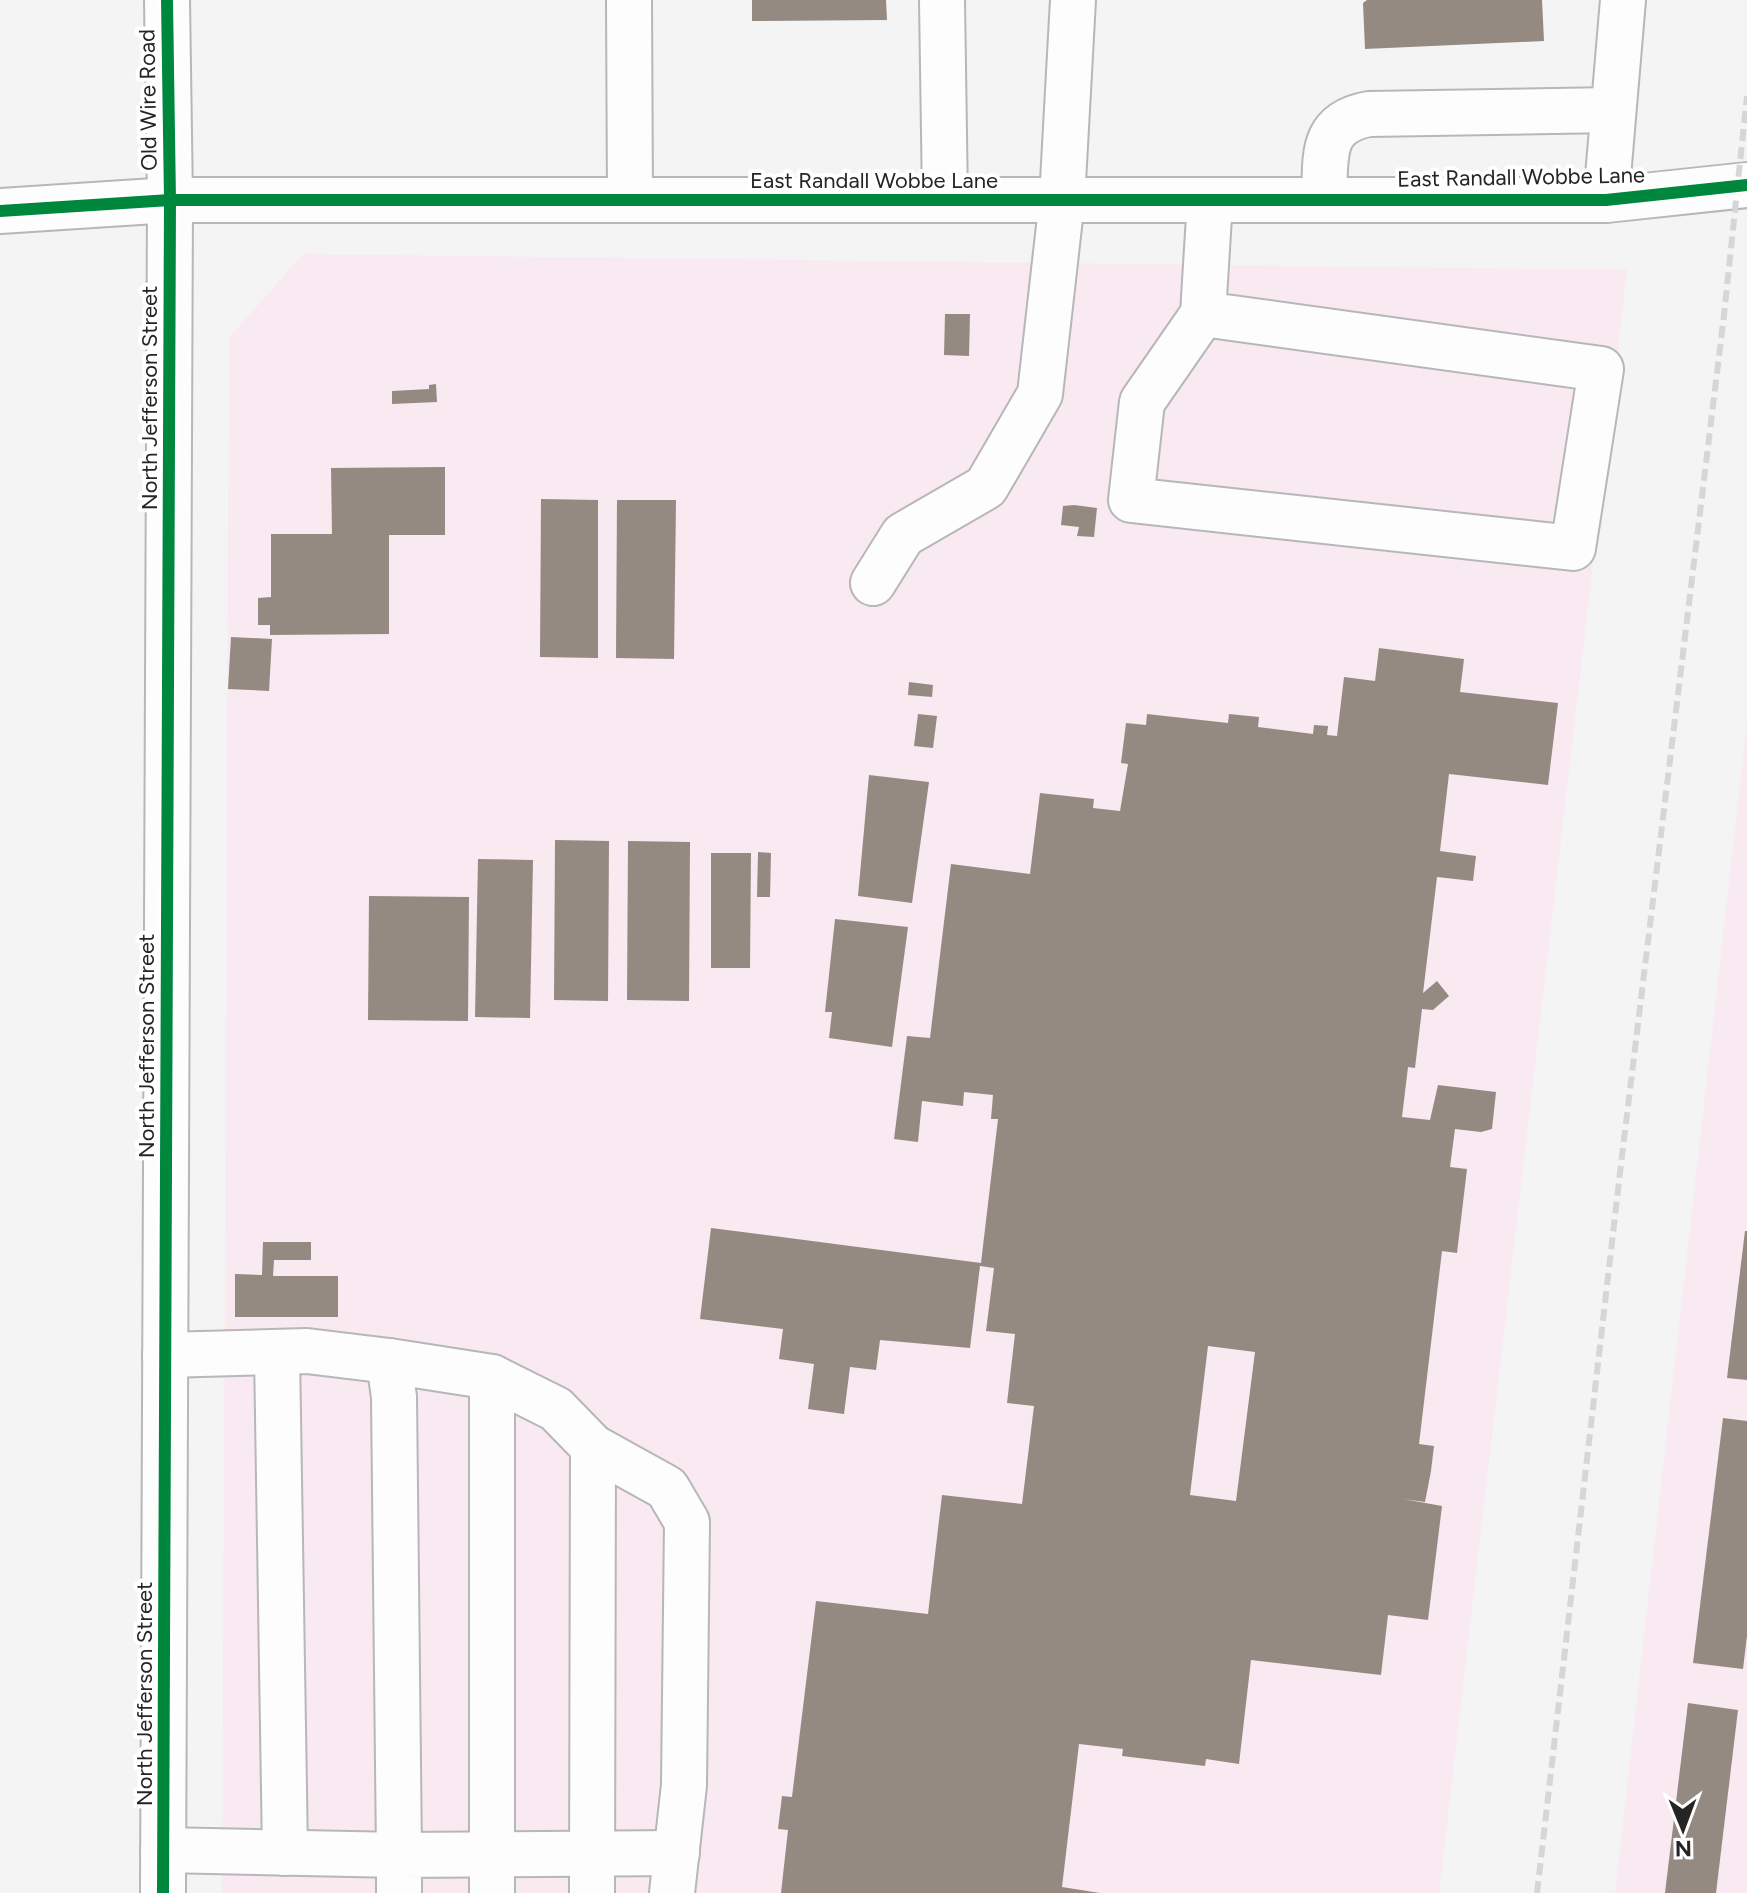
<svg xmlns="http://www.w3.org/2000/svg" width="1747" height="1893" viewBox="0 0 1747 1893" font-family="Figtree,sans-serif">
	<style>
		.industrial { fill: #f8eaf0 }
		.building { fill: #948a82; fill-rule: evenodd }
		.lines { fill: none; stroke-linecap: round; stroke-linejoin: round }
		.minor-casing { stroke: #b7b7b7; stroke-width: 48 }
		.minor { stroke: #fdfdfe; stroke-width: 44 }
		.rail { stroke: #d6d6d7; stroke-width: 6; stroke-dasharray: 12 6; stroke-linecap: butt }
		.cycleway-casing { stroke: #fff; stroke-width: 17 }
		.cycleway { stroke: #00873e; stroke-width: 12 }
		.labels { text-anchor: middle; dominant-baseline: central; stroke-width: 8; stroke-linejoin: round; paint-order: stroke }
		.street-label { font-size: 22px; fill: #252526; stroke: #fff }
	</style>
	<rect width="100%" height="100%" fill="#f4f4f5"/>
	<!-- industrial -->
	<g class="industrial">
		<polygon points="303,254 1627,270 1439,1893 222,1893 229,338"/>
		<polygon points="1747,723 1747,1893 1615,1893"/>
	</g>
	<!-- building -->
	<g class="building">
		<polygon points="752,0 886,0 887,20 752,21"/>
		<polygon points="1367,0 1542,0 1544,41 1365,49 1363,3"/>
		<polygon points="945,314 970,314 969,356 944,355"/>
		<polygon points="436,384 437,402 392,404 392,391 429,389 429,385"/>
		<polygon points="445,467 445,535 389,535 389,634 270,635 270,625 258,625 258,598 271,597 271,534 332,534 331,468"/>
		<polygon points="541,499 598,500 598,658 540,657"/>
		<polygon points="617,500 676,500 674,659 616,658"/>
		<polygon points="1074,505 1097,508 1094,537 1077,536 1079,527 1061,525 1063,506"/>
		<polygon points="231,637 272,639 269,691 228,689"/>
		<path d="M1379,648l85,11 -4,33 98,11 -10,82 -99,-11 -9,77 36,5 -3,25 -36,-4 -14,116 14,-12 12,15 -16,14 -11,-1 -7,59 -7,-1 -6,50 28,3 8,-35 58,7 -4,37 -11,3 -26,-3 -5,38 17,2 -10,84 -15,-2 -23,193 15,2 -3,25 -6,31 -22,-3 39,7 -14,114 -40,-5 -7,60 -130,-15 -12,104 -33,-5 -1,7 -83,-10 1,-7 -44,-5 -17,143 38,6h-319l7,-63 -10,-1 4,-33 10,1 24,-196 112,13 14,-119 80,9 12,-98 -27,-3 8,-69 -29,-3 8,-63 -14,-2 -10,82 -90,-8 -4,30 -26,-3 -6,47 -36,-5 6,-45 -35,-5 4,-30 -83,-10 11,-91 270,35 17,-144h-7l2,-24 -29,-3 -1,14 -41,-5 -4,41 -24,-3 13,-103 23,2 21,-174 79,10 10,-81 54,6 -1,9 27,3 8,-47 -7,-1 5,-40 20,2 1,-11 81,9 1,-9 30,3 -1,10 55,7 1,-9 14,1 -1,9 10,1 7,-59 31,4zM1208,1346l47,6 -19,149 -46,-6z"/>
		<polygon points="909,682 933,685 932,697 908,695"/>
		<polygon points="918,714 937,716 933,748 914,746"/>
		<polygon points="869,775 929,782 912,903 858,896"/>
		<polygon points="555,840 609,841 608,1001 554,1000"/>
		<polygon points="628,841 690,842 689,1001 627,1000"/>
		<polygon points="758,852 771,853 770,897 757,897"/>
		<polygon points="711,853 751,853 750,968 711,968"/>
		<polygon points="478,859 533,860 530,1018 475,1017"/>
		<polygon points="369,896 469,897 468,1021 368,1020"/>
		<polygon points="835,919 908,927 892,1047 829,1038 832,1012 825,1012"/>
		<polygon points="1745,1231 1747,1231 1747,1380 1727,1378"/>
		<polygon points="263,1242 311,1242 311,1260 274,1260 273,1276 338,1276 338,1317 235,1317 235,1274 262,1275"/>
		<polygon points="1723,1418 1747,1421 1747,1636 1743,1669 1693,1663"/>
		<polygon points="1688,1703 1738,1710 1716,1893 1665,1893"/>
	</g>
	<g class="lines">
		<!-- minor casing -->
		<g class="minor-casing">
			<g id="minor">
				<polyline points="629,0 630,200"/>
				<polyline points="942,0 945,200"/>
				<path d="M1324,200c2,-43 -5,-77 45,-86l244,-4"/>
				<polyline points="1606,200 1623,0"/>
				<polyline points="0,211 170,200 1606,200 1747,185"/>
				<polyline points="1203,314 1601,369 1573,548 1131,500 1142,402 1203,314 1210,200"/>
				<polyline points="873,583 903,535 986,487 1040,394 1062,200 1073,0"/>
				<polyline points="277,1353 285,1853"/>
				<polyline points="389,1361 492,1377 556,1409 593,1447 667,1488 687,1522 684,1785 672,1893"/>
				<polyline points="492,1377 492,1893"/>
				<polyline points="163,1850 399,1855 394,1397 389,1361 307,1351 165,1355"/>
				<polyline points="163,1893 170,200 167,0"/>
				<polyline points="399,1893 399,1855 677,1853"/>
				<polyline points="592,1893 593,1447"/>
			</g>
		</g>
		<!-- minor -->
		<use href="#minor" class="minor"/>
		<!-- rail -->
		<polyline class="rail" points="1537,1893 1621,1164 1724,315 1747,96"/>
		<!-- cycleway casing -->
		<g class="cycleway-casing">
			<g id="cycleway">
				<polyline points="0,211 170,200 1606,200 1747,185"/>
				<polyline points="163,1893 170,200 167,0"/>
			</g>
		</g>
		<!-- cycleway -->
		<use href="#cycleway" class="cycleway"/>
	</g>
	<g class="labels">
		<!-- street labels -->
		<g class="street-label">
			<text transform="translate(148 100) rotate(-91)">Old Wire Road</text>
			<text transform="translate(1521 177) rotate(-1)">East Randall Wobbe Lane</text>
			<text x="874" y="180">East Randall Wobbe Lane</text>
			<text transform="translate(149 398) rotate(-90)">North Jefferson Street</text>
			<text transform="translate(146 1046) rotate(-90)">North Jefferson Street</text>
			<text transform="translate(144 1694) rotate(-90)">North Jefferson Street</text>
		</g>
	</g>
	<!-- north arrow -->
	<g transform="translate(1683 1829) rotate(179)" stroke="#ffffff" stroke-width="6" paint-order="stroke">
	<path d="M0-6L14 30L0 20L-14 30Z" fill="#252526"/>
	<text y="-12" font-size="22" font-weight="bold" text-anchor="middle" fill="#252526">N</text>
	</g>
</svg>
